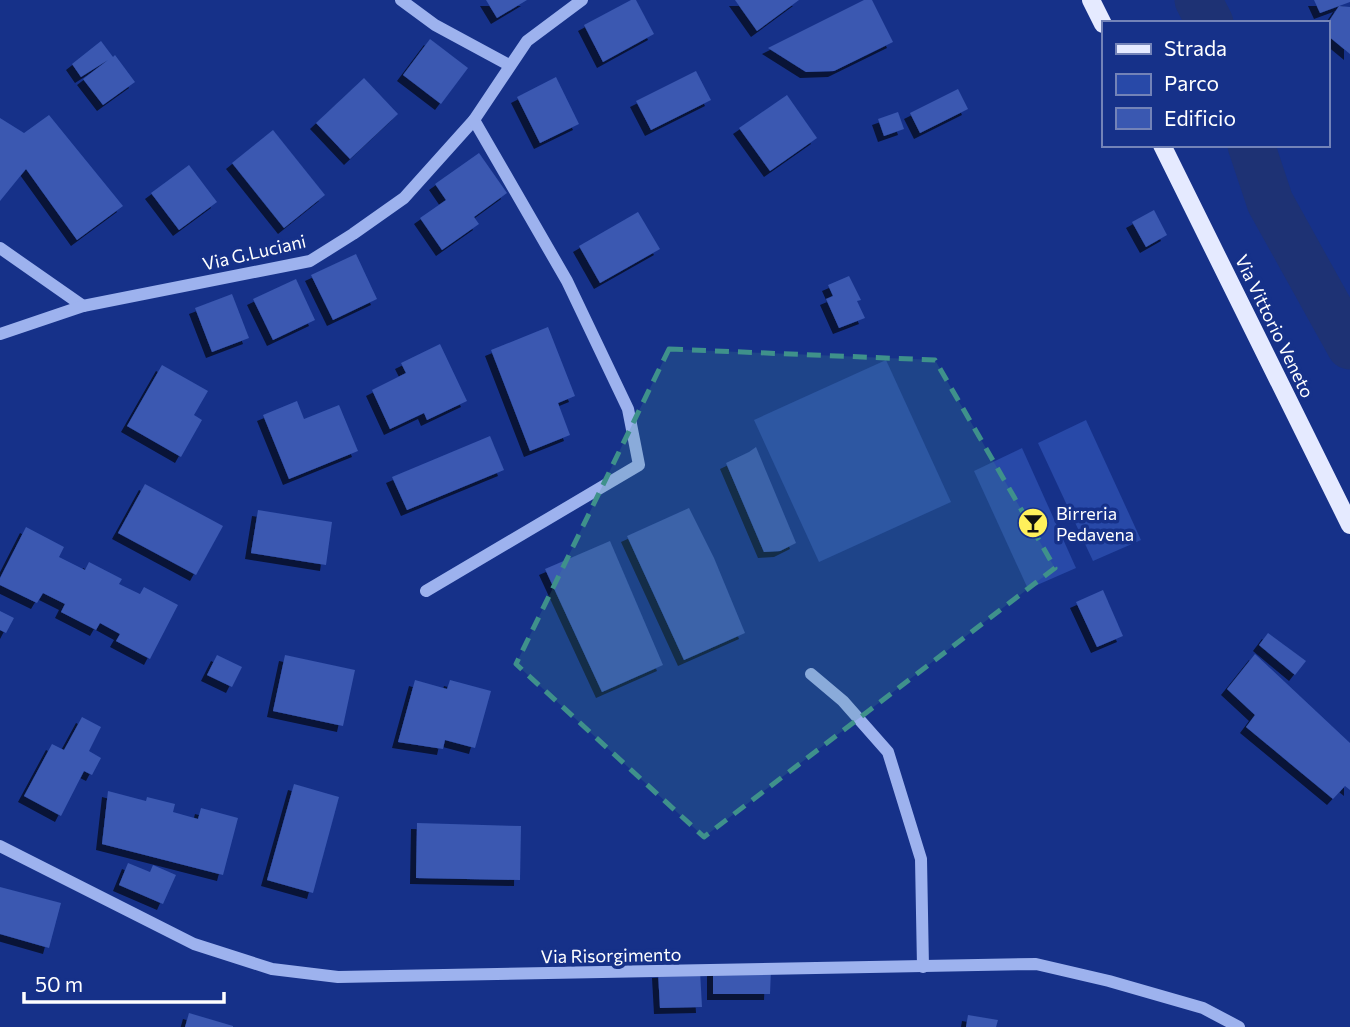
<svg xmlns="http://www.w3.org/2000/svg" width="1350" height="1027" viewBox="0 0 1350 1027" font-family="Commissioner,sans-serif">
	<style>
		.green { fill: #2849a8 }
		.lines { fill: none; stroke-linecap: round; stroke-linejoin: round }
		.river { stroke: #1e3274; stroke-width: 47 }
		.building { fill: #3a58b1; filter: url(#shadow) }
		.minor { stroke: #9db2ee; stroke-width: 12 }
		.major { stroke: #e5eaff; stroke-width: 18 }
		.marked { fill: #3f918b; fill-opacity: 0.2; stroke: #3f918b; stroke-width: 5; stroke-dasharray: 14 9; stroke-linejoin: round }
		.labels { text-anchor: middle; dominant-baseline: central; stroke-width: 7; stroke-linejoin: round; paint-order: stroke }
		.street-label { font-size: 18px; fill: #fff; stroke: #163189 }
		.poi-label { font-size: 18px; fill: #fff; stroke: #163189; text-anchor: start }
	</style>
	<defs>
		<filter id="shadow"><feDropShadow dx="-6" dy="6" stdDeviation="0" flood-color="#0009"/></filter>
	</defs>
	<rect width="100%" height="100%" fill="#163189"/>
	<!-- green -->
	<g class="green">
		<polygon points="886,360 951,502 819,562 754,420"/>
		<polygon points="1086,420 1141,540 1093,561 1038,443"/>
		<polygon points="1022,448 1076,568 1028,589 974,471"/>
	</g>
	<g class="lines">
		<!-- river -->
		<g class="river">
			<polyline points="1198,0 1210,23"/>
			<polyline points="1251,145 1270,202 1350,346"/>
		</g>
	</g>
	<!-- building -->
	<g class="building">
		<polygon points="486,0 527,0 497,18"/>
		<polygon points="631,0 636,0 654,34 603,62 584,25"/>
		<polygon points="735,0 799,0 757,31"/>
		<polygon points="864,0 872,0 893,42 834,71 806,72 768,48"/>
		<polygon points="1314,0 1350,0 1350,2 1320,13"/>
		<polygon points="1339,6 1350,7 1350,54 1327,35 1327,24"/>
		<polygon points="430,39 468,68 441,104 403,75"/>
		<polygon points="101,41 113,57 115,55 135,82 103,105 83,79 108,60 81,77 72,64"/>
		<polygon points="696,71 711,100 651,130 636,101"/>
		<polygon points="556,77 579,124 540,143 517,97"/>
		<polygon points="364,78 398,114 350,159 316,123"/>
		<polygon points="958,89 968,109 920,133 910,113"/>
		<polygon points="787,95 817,138 770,171 739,128"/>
		<polygon points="898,112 904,129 884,136 878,119"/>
		<polygon points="49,115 123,206 77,240 26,169 0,201 0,118 24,133"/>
		<polygon points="273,130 325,195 284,228 232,163"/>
		<polygon points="479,153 507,193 474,217 479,224 442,250 420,218 446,200 435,184"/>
		<polygon points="189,165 217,202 179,230 151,193"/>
		<polygon points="1154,210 1167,235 1146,247 1132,222"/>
		<polygon points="638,212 660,249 600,283 579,246"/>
		<polygon points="356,254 377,299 333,320 311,275"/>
		<polygon points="849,276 861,300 857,301 865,318 839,328 826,299 833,296 828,285"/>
		<polygon points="296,279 315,320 273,340 253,299"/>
		<polygon points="232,294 249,338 212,352 195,308"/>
		<polygon points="548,327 575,396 558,403 570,435 530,451 491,350"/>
		<polygon points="440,344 467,401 427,420 424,413 390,429 372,390 406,373 401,363"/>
		<polygon points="162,365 208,391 194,415 202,420 181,457 127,426"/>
		<polygon points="297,401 304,419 339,405 358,451 289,479 263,415"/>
		<polygon points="490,436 504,470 407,510 392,477"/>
		<polygon points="756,447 796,543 780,551 764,552 726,463 749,452"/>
		<polygon points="145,484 223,526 196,575 118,533"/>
		<polygon points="689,508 714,558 745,633 684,660 627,536"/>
		<polygon points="258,510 332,522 326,565 251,553"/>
		<polygon points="26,527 64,547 59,557 85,570 89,562 122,579 119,584 140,594 144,587 178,605 150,659 116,641 120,634 100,623 96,630 61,612 65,604 43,593 37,603 0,585 0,578"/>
		<polygon points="610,541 663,665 602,692 545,569"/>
		<polygon points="1103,590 1123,636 1097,647 1076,602"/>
		<polygon points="0,611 14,618 6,633 0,630"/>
		<polygon points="1268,633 1306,661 1295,675 1259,645"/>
		<polygon points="1255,654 1350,743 1350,790 1345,786 1333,799 1246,727 1255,715 1227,689"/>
		<polygon points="217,655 242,667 232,687 207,675"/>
		<polygon points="285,655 355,670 343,726 273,711"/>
		<polygon points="415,680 447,689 450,680 491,691 475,748 445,740 443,749 398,742"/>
		<polygon points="82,717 101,727 89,751 101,758 92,775 84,771 61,816 24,796 52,744 64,750"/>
		<polygon points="294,784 339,797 313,893 267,880"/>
		<polygon points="108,791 146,801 147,797 175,804 173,812 198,819 201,808 238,818 223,875 102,844"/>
		<polygon points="417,823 521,826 520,880 416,878"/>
		<polygon points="128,863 150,872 153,865 176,875 163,904 119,885"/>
		<polygon points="0,887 61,903 49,948 0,934"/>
		<polygon points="771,969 770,994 713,994 713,970"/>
		<polygon points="700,971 702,1007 660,1008 658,972"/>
		<polygon points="189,1013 233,1026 233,1027 185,1027"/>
		<polygon points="968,1015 998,1020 996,1027 966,1027"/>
	</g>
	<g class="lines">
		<!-- minor -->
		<g class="minor">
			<polyline points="401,0 435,25 509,65"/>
			<polyline points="0,248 83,306"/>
			<polyline points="0,334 83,306 310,261 353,234 404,198 474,120 527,41 582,0"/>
			<polyline points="426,591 639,465 628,409 567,281 474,120"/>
			<polyline points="811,674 843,701 888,752 921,859 923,967"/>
			<polyline points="0,846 194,944 272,969 338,977 1036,964 1109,981 1203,1008 1239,1027"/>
		</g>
		<!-- major -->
		<g class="major">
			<polyline points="1091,0 1103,24"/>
			<polyline points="1162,145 1350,525"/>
		</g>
	</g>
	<!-- marked area -->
	<path class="marked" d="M669,349l266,11 120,208 -351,269 -188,-173z"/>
	<!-- icons -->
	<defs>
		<g id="bar-disc" transform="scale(1.575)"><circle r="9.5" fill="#fff05b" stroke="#163189"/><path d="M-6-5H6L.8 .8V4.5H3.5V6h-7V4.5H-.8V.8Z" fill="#111"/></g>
	</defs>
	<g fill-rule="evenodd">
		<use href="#bar-disc" x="1033" y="523"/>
	</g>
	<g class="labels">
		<!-- street labels -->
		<g class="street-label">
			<text transform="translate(254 252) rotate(-13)">Via G.Luciani</text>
			<text transform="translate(1275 326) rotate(64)">Via Vittorio Veneto</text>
			<text transform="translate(611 955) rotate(-1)">Via Risorgimento</text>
		</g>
		<!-- poi labels -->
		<g class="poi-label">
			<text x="1056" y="513">Birreria<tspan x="1056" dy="21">Pedavena</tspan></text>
		</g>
	</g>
	<!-- legend -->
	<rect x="1102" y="21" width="228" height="126" fill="#163189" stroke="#7383b8" stroke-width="2"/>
	<rect x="1116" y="44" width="35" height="10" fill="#e5eaff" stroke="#7383b8" stroke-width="2"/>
	<text x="1164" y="56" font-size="21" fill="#ffffff">Strada</text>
	<rect x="1116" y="74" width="35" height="21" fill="#2849a8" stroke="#7383b8" stroke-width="2"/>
	<text x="1164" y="91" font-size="21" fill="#ffffff">Parco</text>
	<rect x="1116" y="108" width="35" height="21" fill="#3a58b1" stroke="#7383b8" stroke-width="2"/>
	<text x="1164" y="126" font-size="21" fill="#ffffff">Edificio</text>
	<!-- scale -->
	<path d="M24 992v10h200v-10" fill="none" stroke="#ffffff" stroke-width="3.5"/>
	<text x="35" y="992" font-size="21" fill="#ffffff" stroke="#163189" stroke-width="5" paint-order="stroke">50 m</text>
</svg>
